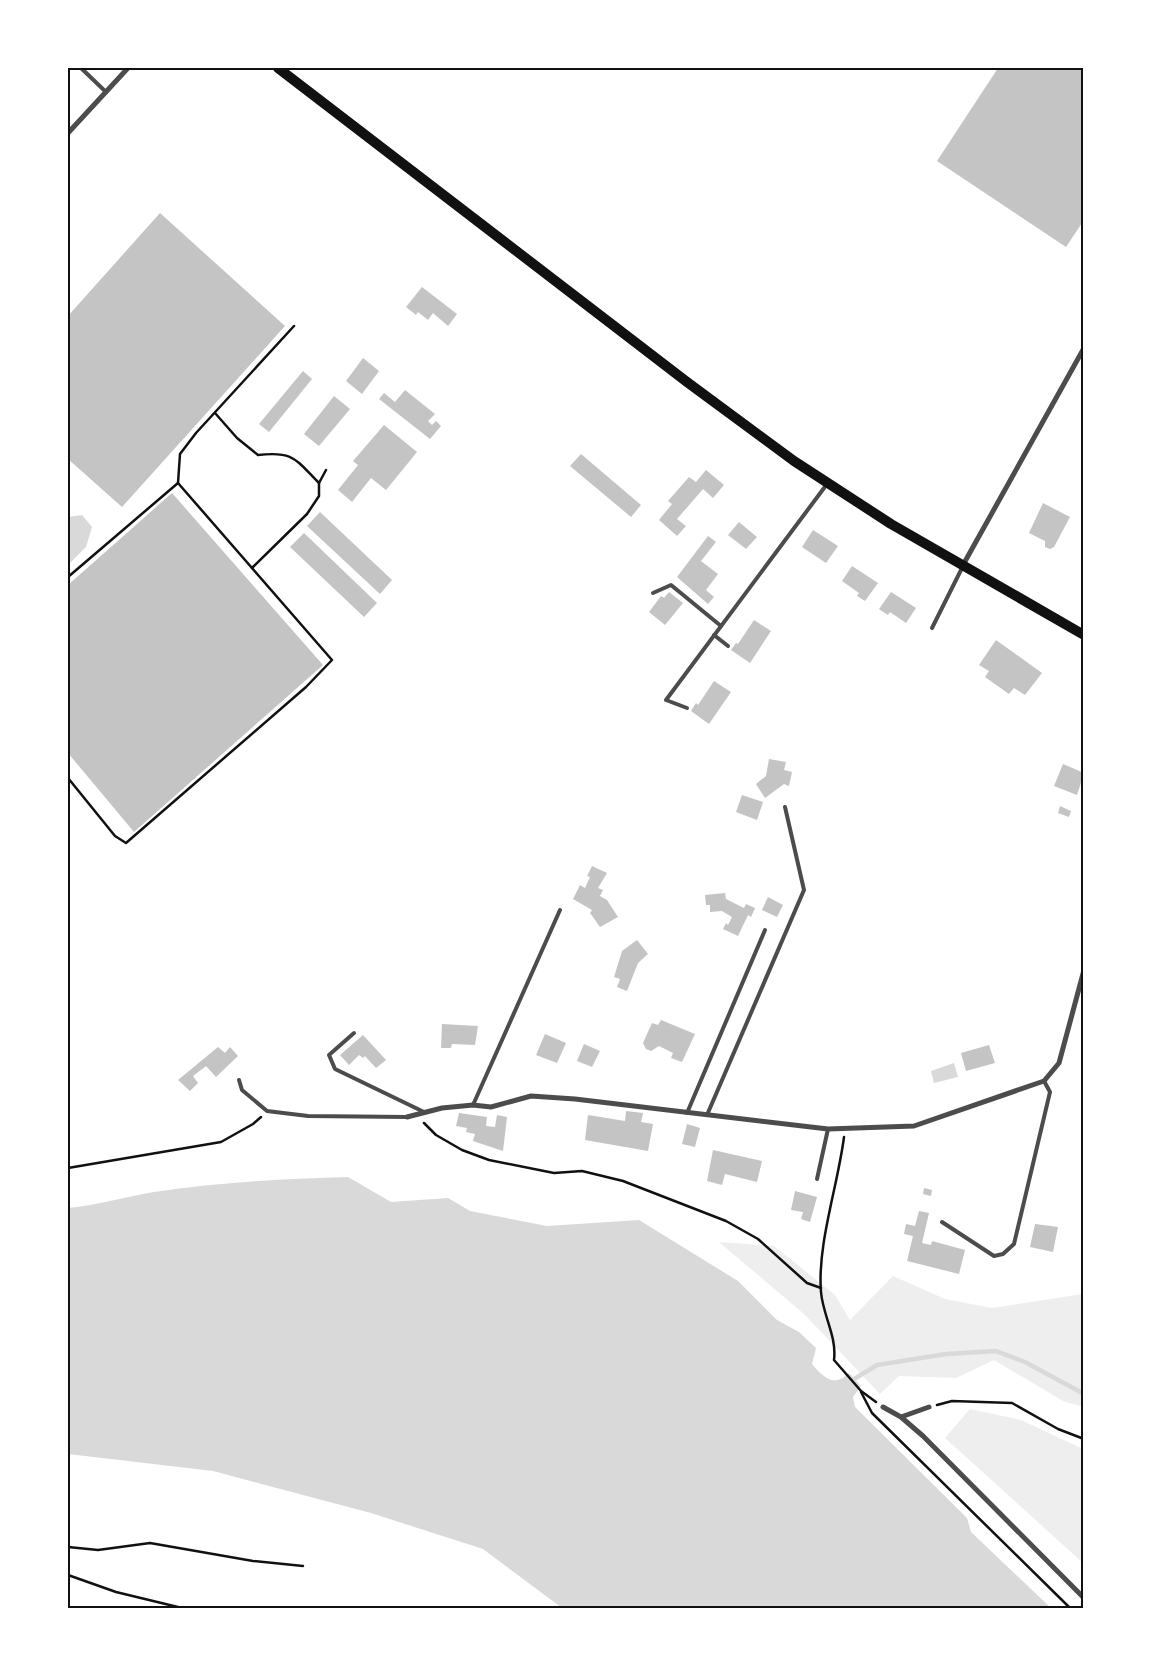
<svg xmlns="http://www.w3.org/2000/svg" width="1151" height="1676" viewBox="0 0 1151 1676" font-family="'Fira Sans',sans-serif">
	<style>
		.green { fill: #eee }
		.water { fill: #d9d9d9 }
		.lines { fill: none; stroke-linecap: round; stroke-linejoin: round }
		.stream { stroke: #d9d9d9; stroke-width: 4.5 }
		.building { fill: #c4c4c4 }
		.path { stroke: #111; stroke-width: 2.5 }
		.service { stroke: #4c4c4c; stroke-width: 4 }
		.minor { stroke: #4c4c4c; stroke-width: 5 }
		.secondary { stroke: #111; stroke-width: 10 }
		.neatline { fill: none; stroke: #111; stroke-width: 2 }
	</style>
	<rect width="100%" height="100%" fill="#fff"/>
	<!-- green -->
	<g class="green">
		<polygon points="719,1242 774,1246 835,1295 850,1320 893,1276 945,1299 992,1308 1083,1294 1083,1407 1063,1401 994,1360 956,1378 899,1376 880,1394 804,1314"/>
		<polygon points="970,1409 1021,1420 1083,1449 1083,1563 945,1438"/>
	</g>
	<!-- water -->
	<g class="water">
		<polygon points="82,515 92,527 86,547 68,565 68,517"/>
		<polygon points="954,1063 958,1077 934,1083 931,1071"/>
		<path d="M348,1177l43,25 57,-4 22,13 77,15 92,-6 99,61 39,39 22,12 17,16 -4,16c11,13 22,24 37,9l12,13 -8,11 2,10 112,111 4,14 80,76h-489l-79,-59 -112,-36 -158,-42 -145,-17v-246c29,-3 57,-11 86,-16 64,-10 130,-13 194,-15z"/>
	</g>
	<g class="lines">
		<!-- stream -->
		<polyline class="stream" points="851,1381 877,1365 946,1354 996,1351 1025,1362 1084,1394"/>
	</g>
	<!-- building -->
	<g class="building">
		<polygon points="998,68 1084,68 1084,220 1066,247 937,161"/>
		<polygon points="160,213 285,326 122,507 68,459 68,316"/>
		<polygon points="422,287 457,314 448,326 433,313 428,320 418,312 416,315 406,307"/>
		<polygon points="363,358 379,371 362,394 346,381"/>
		<polygon points="303,371 312,379 269,432 259,424"/>
		<polygon points="405,390 435,414 428,421 432,425 436,421 441,426 430,439 379,399 384,393 395,402"/>
		<polygon points="334,396 350,409 319,446 304,434"/>
		<polygon points="384,425 417,452 386,490 371,478 352,502 338,490 358,465 353,461"/>
		<polygon points="581,454 641,505 631,517 570,466"/>
		<polygon points="706,470 724,485 713,498 703,489 677,519 686,526 677,536 659,520 672,504 668,501 689,477 696,482"/>
		<polygon points="172,493 323,665 134,832 68,753 68,585"/>
		<polygon points="1043,503 1070,517 1054,547 1050,549 1045,547 1045,541 1029,533"/>
		<polygon points="320,512 392,580 380,594 307,526"/>
		<polygon points="739,522 757,537 746,549 728,535"/>
		<polygon points="813,530 838,546 826,563 802,547"/>
		<polygon points="304,533 377,603 364,617 290,547"/>
		<polygon points="708,536 716,542 701,561 718,574 706,590 714,597 708,604 677,577"/>
		<polygon points="852,566 878,583 865,601 857,596 859,593 842,581"/>
		<polygon points="669,592 683,603 665,625 649,612 661,596 664,598"/>
		<polygon points="891,592 916,608 906,623 890,612 888,615 879,609"/>
		<polygon points="754,620 771,631 750,663 731,650 736,643 738,644"/>
		<polygon points="996,640 1042,673 1025,695 1014,688 1009,694 985,677 989,671 979,665"/>
		<polygon points="714,681 731,692 709,724 691,711 696,703 698,705"/>
		<polygon points="769,759 786,762 784,770 792,772 789,786 784,784 765,798 756,784 766,776"/>
		<polygon points="1063,764 1084,773 1077,795 1054,786"/>
		<polygon points="742,795 763,802 757,820 736,812"/>
		<polygon points="1060,806 1071,811 1069,817 1058,813"/>
		<polygon points="592,866 607,873 598,888 603,890 600,896 607,900 618,917 600,927 590,913 592,910 573,899 580,885 585,888 590,877 587,876"/>
		<polygon points="725,893 726,899 744,908 746,904 755,908 751,917 748,915 738,936 723,929 726,923 728,925 732,917 722,911 710,912 710,905 706,905 705,895"/>
		<polygon points="768,897 783,905 777,917 762,910"/>
		<polygon points="637,940 648,954 638,963 627,991 617,987 620,979 614,977 622,951"/>
		<polygon points="661,1020 695,1034 682,1062 671,1058 673,1053 659,1046 651,1051 646,1049 643,1043 652,1023 658,1025"/>
		<polygon points="442,1024 478,1026 475,1045 452,1044 451,1048 441,1048"/>
		<polygon points="545,1034 566,1043 557,1063 536,1055"/>
		<polygon points="363,1035 386,1060 376,1068 365,1056 363,1058 359,1055 349,1065 340,1055"/>
		<polygon points="584,1044 600,1051 592,1067 577,1061"/>
		<polygon points="989,1045 995,1063 966,1071 961,1053"/>
		<polygon points="218,1047 225,1053 230,1047 238,1056 216,1077 206,1066 193,1076 198,1083 190,1091 178,1080"/>
		<polygon points="626,1111 643,1113 641,1122 653,1124 648,1151 585,1140 588,1115 625,1121"/>
		<polygon points="459,1113 487,1117 486,1126 495,1127 497,1115 507,1117 503,1151 473,1141 475,1134 466,1132 467,1128 456,1126"/>
		<polygon points="687,1124 700,1128 695,1147 682,1144"/>
		<polygon points="713,1150 762,1161 757,1182 725,1174 722,1185 707,1181"/>
		<polygon points="924,1188 932,1190 931,1196 923,1194"/>
		<polygon points="795,1191 817,1197 810,1222 801,1219 803,1212 791,1210"/>
		<polygon points="919,1211 929,1213 922,1243 931,1245 932,1241 965,1250 959,1274 907,1261 913,1236 904,1234 906,1224 915,1226"/>
		<polygon points="1035,1224 1058,1227 1053,1252 1030,1247"/>
	</g>
	<g class="lines">
		<!-- path -->
		<g class="path">
			<path d="M215,413l22,25 21,17c36,-4 37,4 61,28"/>
			<polyline points="252,568 307,514 319,496 319,483 326,470"/>
			<polyline points="68,577 178,483 180,454 196,433 294,326"/>
			<polyline points="68,778 115,836 126,843 306,687 332,660 178,483"/>
			<polyline points="424,1123 436,1135 462,1150 489,1160 554,1173 582,1171 623,1181 726,1221 758,1239 807,1283 821,1288"/>
			<path d="M844,1137c-6,48 -27,108 -23,155 2,24 16,44 13,68l27,31 15,11"/>
			<polyline points="68,1168 221,1142 253,1124 261,1117"/>
			<polyline points="861,1392 872,1413 1070,1608"/>
			<polyline points="937,1405 952,1401 1012,1403 1058,1429 1084,1439"/>
			<polyline points="68,1547 98,1550 150,1543 253,1561 303,1566"/>
			<polyline points="68,1575 116,1592 182,1608"/>
		</g>
		<!-- service -->
		<g class="service">
			<polyline points="81,68 106,92"/>
			<polyline points="653,593 671,585 721,626"/>
			<polyline points="932,628 963,566"/>
			<polyline points="714,635 728,646"/>
			<polyline points="687,708 666,700 827,484"/>
			<polyline points="354,1033 329,1055 335,1069 424,1112"/>
			<polyline points="239,1080 242,1090 267,1111 308,1116 407,1117"/>
			<polyline points="473,1105 560,910"/>
			<polyline points="687,1113 765,930"/>
			<polyline points="707,1115 804,890 785,807"/>
			<polyline points="817,1179 828,1129"/>
			<polyline points="942,1222 994,1256 1003,1254 1014,1244 1050,1092 1044,1081"/>
		</g>
		<!-- minor -->
		<g class="minor">
			<polyline points="68,133 128,68"/>
			<polyline points="963,565 1084,348"/>
			<polyline points="407,1117 442,1108 473,1105 491,1107 531,1096 575,1099 828,1129 914,1126 1044,1081 1059,1063 1084,970"/>
			<polyline points="883,1407 901,1417 923,1436 1084,1598"/>
			<polyline points="901,1417 929,1407"/>
		</g>
		<!-- secondary -->
		<polyline class="secondary" points="278,68 687,382 794,461 891,524 1084,635"/>
	</g>
	<!-- border -->
	<rect width="1151" height="1676" fill="none" stroke="#ffffff" stroke-width="138"/>
	<rect x="69" y="69" width="1013" height="1538" class="neatline"/>
</svg>
